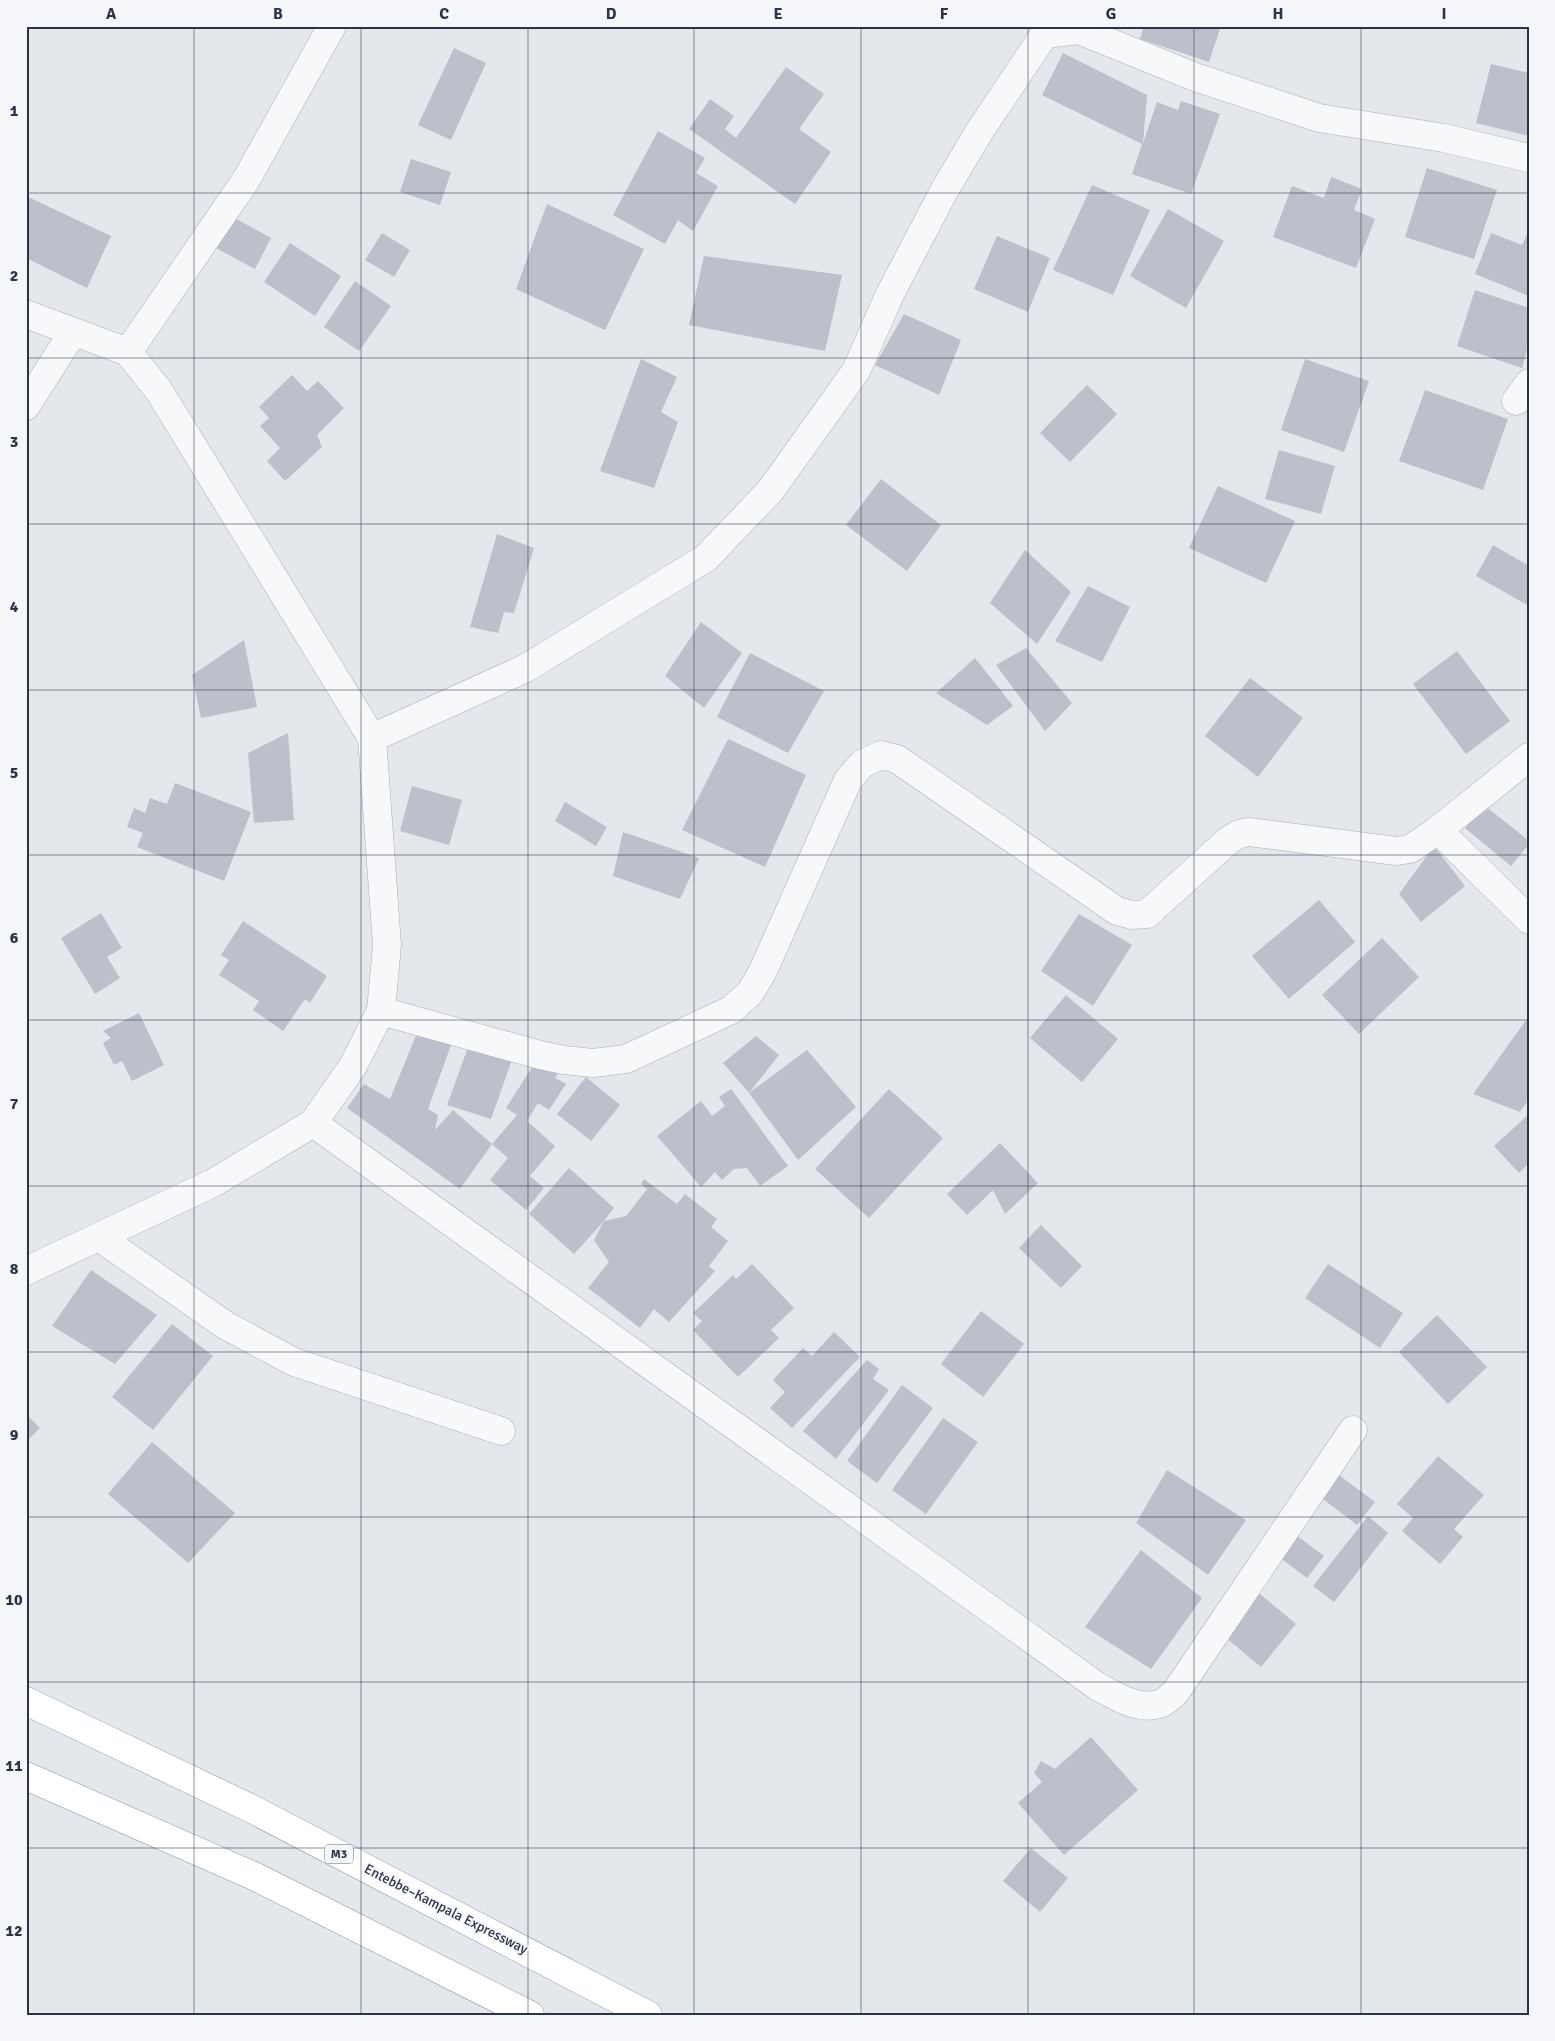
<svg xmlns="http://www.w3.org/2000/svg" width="1555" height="2041" viewBox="0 0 1555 2041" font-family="Signika,sans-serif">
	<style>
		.building { fill: #bbc0ca }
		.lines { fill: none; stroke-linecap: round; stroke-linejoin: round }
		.minor-casing { stroke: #a9aeb7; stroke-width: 29 }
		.motorway-casing { stroke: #8b94a3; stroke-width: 29 }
		.minor { stroke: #f7f8fa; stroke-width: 28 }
		.motorway { stroke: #fff; stroke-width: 28 }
		.grid { fill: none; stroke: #2b3445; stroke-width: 1; stroke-opacity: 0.55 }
		.labels { text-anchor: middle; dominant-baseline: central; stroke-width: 4.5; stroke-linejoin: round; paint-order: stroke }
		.shield { fill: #f4f6f9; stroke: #676e7b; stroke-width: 1 }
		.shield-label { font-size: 12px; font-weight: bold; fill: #2b3445 }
		.street-label { font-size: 14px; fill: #2b3445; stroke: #f4f6f9 }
		.neatline { fill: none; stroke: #2b3445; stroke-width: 2 }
		.grid-label { font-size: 16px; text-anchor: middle; font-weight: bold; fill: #2b3445 }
	</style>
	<rect width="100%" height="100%" fill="#e4e7ec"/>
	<!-- building -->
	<g class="building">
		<polygon points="1144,26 1221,26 1209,62 1140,39"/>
		<polygon points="454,48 486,63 451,140 418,125"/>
		<polygon points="1063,53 1147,95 1143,143 1157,102 1178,110 1181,101 1220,114 1191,194 1132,174 1142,144 1042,95"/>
		<polygon points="1491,64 1529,73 1529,136 1476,123"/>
		<polygon points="786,67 824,94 799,129 831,152 795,204 689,129 710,99 734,116 725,129 736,138"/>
		<polygon points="658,131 705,158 696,173 718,186 693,231 678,220 665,244 613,215"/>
		<polygon points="411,159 451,172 440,205 400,192"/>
		<polygon points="1427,168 1497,190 1474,259 1405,237"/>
		<polygon points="1331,177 1362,189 1354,210 1375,219 1356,268 1273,237 1292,186 1324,198"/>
		<polygon points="1092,185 1150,210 1113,295 1053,270"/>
		<polygon points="26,196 111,236 87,288 26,258"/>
		<polygon points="547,204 644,249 605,330 516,289"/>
		<polygon points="1168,209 1224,241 1186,308 1130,276"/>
		<polygon points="233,217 271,238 255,269 216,248"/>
		<polygon points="1529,230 1529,296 1475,274 1491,233 1522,245"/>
		<polygon points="382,233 410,250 394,277 365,260"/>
		<polygon points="997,236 1050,258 1028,312 974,289"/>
		<polygon points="290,243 341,276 315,316 264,282"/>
		<polygon points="704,256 842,275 825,351 689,325"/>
		<polygon points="355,281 391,306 359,351 324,327"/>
		<polygon points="1475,290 1529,308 1529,342 1522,368 1457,346"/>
		<polygon points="904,314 961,340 939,395 875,365"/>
		<polygon points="641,359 677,377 661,412 678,422 654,488 600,471"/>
		<polygon points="1305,359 1369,381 1344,452 1281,430"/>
		<polygon points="292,375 307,391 318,381 344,408 317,435 322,447 285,481 267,461 280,448 260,426 269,418 259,407"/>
		<polygon points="1087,385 1117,414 1070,462 1040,433"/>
		<polygon points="1425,390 1508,419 1483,490 1399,461"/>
		<polygon points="1279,450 1335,466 1321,514 1265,499"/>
		<polygon points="881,479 941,525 907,571 846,525"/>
		<polygon points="1218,486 1295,521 1266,583 1189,548"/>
		<polygon points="497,534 534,548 514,613 504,612 498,633 470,627"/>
		<polygon points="1493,545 1529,566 1529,606 1476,576"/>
		<polygon points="1025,550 1071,592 1037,644 990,603"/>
		<polygon points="1088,586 1130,607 1102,662 1055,641"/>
		<polygon points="701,622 742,653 704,708 665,676"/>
		<polygon points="244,640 257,707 201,718 192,675"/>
		<polygon points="1026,648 1072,703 1045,731 996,665"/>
		<polygon points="1457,651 1510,721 1466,754 1413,684"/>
		<polygon points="750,653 824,691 788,753 717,717"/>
		<polygon points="975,658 1013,706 987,725 936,693"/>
		<polygon points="1250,678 1303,718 1258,777 1205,736"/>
		<polygon points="288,733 294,820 254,823 248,753"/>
		<polygon points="728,739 806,775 765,867 682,830"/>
		<polygon points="175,783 251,812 224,881 137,847 143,833 127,827 134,808 145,813 150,798 167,804"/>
		<polygon points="412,786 462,800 449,845 400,831"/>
		<polygon points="565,802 607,827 596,846 555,821"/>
		<polygon points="1484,805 1529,841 1529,844 1511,866 1465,828"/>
		<polygon points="623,832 699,858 680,899 613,876"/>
		<polygon points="1434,846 1465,886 1421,922 1399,894"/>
		<polygon points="1319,900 1355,942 1289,999 1252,956"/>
		<polygon points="101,913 122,948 107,957 120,978 95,994 61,938"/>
		<polygon points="1079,914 1132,945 1093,1006 1041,971"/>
		<polygon points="243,921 327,976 310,1003 305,999 283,1031 253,1010 259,1001 219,975 229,960 221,955"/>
		<polygon points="1382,938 1419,977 1359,1034 1322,995"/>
		<polygon points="1066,995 1118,1039 1082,1082 1030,1038"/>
		<polygon points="139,1013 164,1065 132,1081 122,1061 114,1065 103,1043 111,1038 103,1031"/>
		<polygon points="1529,1016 1529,1099 1520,1112 1473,1094"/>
		<polygon points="417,1033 451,1045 428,1109 438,1115 435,1130 453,1110 492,1144 460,1189 347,1108 364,1084 390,1099"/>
		<polygon points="756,1036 779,1055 749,1093 723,1063"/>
		<polygon points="470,1042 513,1057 491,1119 447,1105"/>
		<polygon points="807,1050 856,1107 798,1160 749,1093"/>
		<polygon points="540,1055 561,1068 555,1078 566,1084 549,1110 538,1103 527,1121 555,1146 530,1176 544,1188 526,1210 490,1180 508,1158 492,1144 517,1115 506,1108"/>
		<polygon points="586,1077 620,1105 591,1141 557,1114"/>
		<polygon points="731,1089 788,1166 760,1186 747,1168 734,1169 722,1180 715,1172 701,1187 657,1136 701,1101 712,1116 725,1106 719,1097"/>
		<polygon points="889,1089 943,1138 869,1218 815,1169"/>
		<polygon points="1529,1114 1529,1163 1519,1173 1494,1146"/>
		<polygon points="1000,1143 1038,1183 1005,1214 993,1190 967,1215 947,1194"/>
		<polygon points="569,1168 614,1208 604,1221 626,1216 647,1189 641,1184 644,1179 677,1204 685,1194 717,1219 711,1227 728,1241 709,1266 715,1271 669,1322 654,1309 640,1328 588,1288 609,1262 594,1240 604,1221 574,1254 529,1214"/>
		<polygon points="1041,1225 1082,1266 1061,1288 1019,1248"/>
		<polygon points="752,1264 794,1308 771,1330 779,1338 738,1377 693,1330 702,1321 693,1313 733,1275 736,1279"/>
		<polygon points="1328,1264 1403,1313 1380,1348 1305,1298"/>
		<polygon points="91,1270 157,1315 115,1364 52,1326"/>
		<polygon points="981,1311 1024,1344 983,1397 941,1364"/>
		<polygon points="1437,1315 1487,1367 1448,1404 1399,1352"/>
		<polygon points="172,1324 213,1356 153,1430 112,1397"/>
		<polygon points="834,1332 860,1357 792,1428 770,1408 785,1392 773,1380 803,1348 812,1356"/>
		<polygon points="867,1360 879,1369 873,1379 889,1390 836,1459 803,1431"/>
		<polygon points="902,1385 933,1408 877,1483 847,1461"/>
		<polygon points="26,1414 40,1428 26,1442"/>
		<polygon points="943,1418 978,1442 926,1514 892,1490"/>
		<polygon points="152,1442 235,1513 188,1563 108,1494"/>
		<polygon points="1438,1456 1484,1495 1454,1529 1463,1537 1440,1564 1402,1531 1413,1518 1397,1504"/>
		<polygon points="1167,1470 1246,1520 1208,1575 1136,1523"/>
		<polygon points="1335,1472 1375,1502 1357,1525 1323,1499"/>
		<polygon points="1368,1516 1388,1533 1334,1602 1313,1586"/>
		<polygon points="1292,1532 1324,1556 1307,1578 1275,1554"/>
		<polygon points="1141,1550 1202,1598 1151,1669 1085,1627"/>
		<polygon points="1254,1589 1296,1624 1261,1667 1219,1632"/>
		<polygon points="1091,1737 1138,1790 1064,1855 1018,1803 1042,1782 1034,1773 1041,1761 1055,1769"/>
		<polygon points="1031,1848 1068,1878 1040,1912 1003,1881"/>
	</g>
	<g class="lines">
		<!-- minor casing -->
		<g class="minor-casing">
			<g id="minor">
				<polyline points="1045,34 1079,30 1195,77 1319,118 1444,138 1529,158"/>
				<polyline points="26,314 128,352 159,391 372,738 387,945 381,1011 353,1066 313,1123 213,1183 26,1271"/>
				<polyline points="128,352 246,180 332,26"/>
				<polyline points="1516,401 1529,383"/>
				<polyline points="26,406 73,332"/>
				<polyline points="372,738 526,668 706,558 770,491 856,371 890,294 944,191 979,132 1050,26"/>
				<polyline points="1438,830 1529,920"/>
				<polyline points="381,1011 540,1055 564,1060 593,1063 626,1059 731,1010 750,993 763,971 848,780 862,764 881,755 897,759 1117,911 1132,915 1147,914 1229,840 1239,834 1249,832 1396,851 1410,849 1438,830 1529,757"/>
				<path d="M313,1123l784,563c19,10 42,26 65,17 4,-2 9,-7 13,-10l178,-263"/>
				<polyline points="99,1237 225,1325 294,1362 501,1431"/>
			</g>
		</g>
		<!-- motorway casing -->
		<g class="motorway-casing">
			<g id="motorway">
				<polyline points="26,1701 250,1808 648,2015"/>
				<polyline points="26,1776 256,1877 530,2015"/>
			</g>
		</g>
		<!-- minor -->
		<use href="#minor" class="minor"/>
		<!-- motorway -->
		<use href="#motorway" class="motorway"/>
	</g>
	<!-- grid -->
	<path class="grid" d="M194,26v1989M361,26v1989M528,26v1989M694,26v1989M861,26v1989M1028,26v1989M1194,26v1989M1361,26v1989M26,193h1503M26,358h1503M26,524h1503M26,690h1503M26,855h1503M26,1020h1503M26,1186h1503M26,1352h1503M26,1517h1503M26,1682h1503M26,1848h1503"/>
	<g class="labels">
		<!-- shield labels -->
		<rect class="shield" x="325" y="1844.5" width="28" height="19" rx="4"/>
		<g class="shield-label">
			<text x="339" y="1854">M3</text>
		</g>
		<!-- street labels -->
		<g class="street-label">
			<text transform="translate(446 1909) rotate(27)">Entebbe–Kampala Expressway</text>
		</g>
	</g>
	<!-- border -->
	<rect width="1555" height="2041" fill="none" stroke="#f4f6f9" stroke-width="55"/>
	<rect x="28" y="28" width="1500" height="1986" class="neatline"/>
	<g class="grid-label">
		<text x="111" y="19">A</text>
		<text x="278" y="19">B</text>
		<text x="444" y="19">C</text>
		<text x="611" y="19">D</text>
		<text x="778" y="19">E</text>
		<text x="944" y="19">F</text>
		<text x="1111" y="19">G</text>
		<text x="1278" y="19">H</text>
		<text x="1444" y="19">I</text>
		<text x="14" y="116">1</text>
		<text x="14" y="281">2</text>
		<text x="14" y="447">3</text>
		<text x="14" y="612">4</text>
		<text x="14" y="778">5</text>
		<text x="14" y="943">6</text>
		<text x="14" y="1109">7</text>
		<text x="14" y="1274">8</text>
		<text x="14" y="1440">9</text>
		<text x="14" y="1605">10</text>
		<text x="14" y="1771">11</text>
		<text x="14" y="1936">12</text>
	</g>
</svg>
